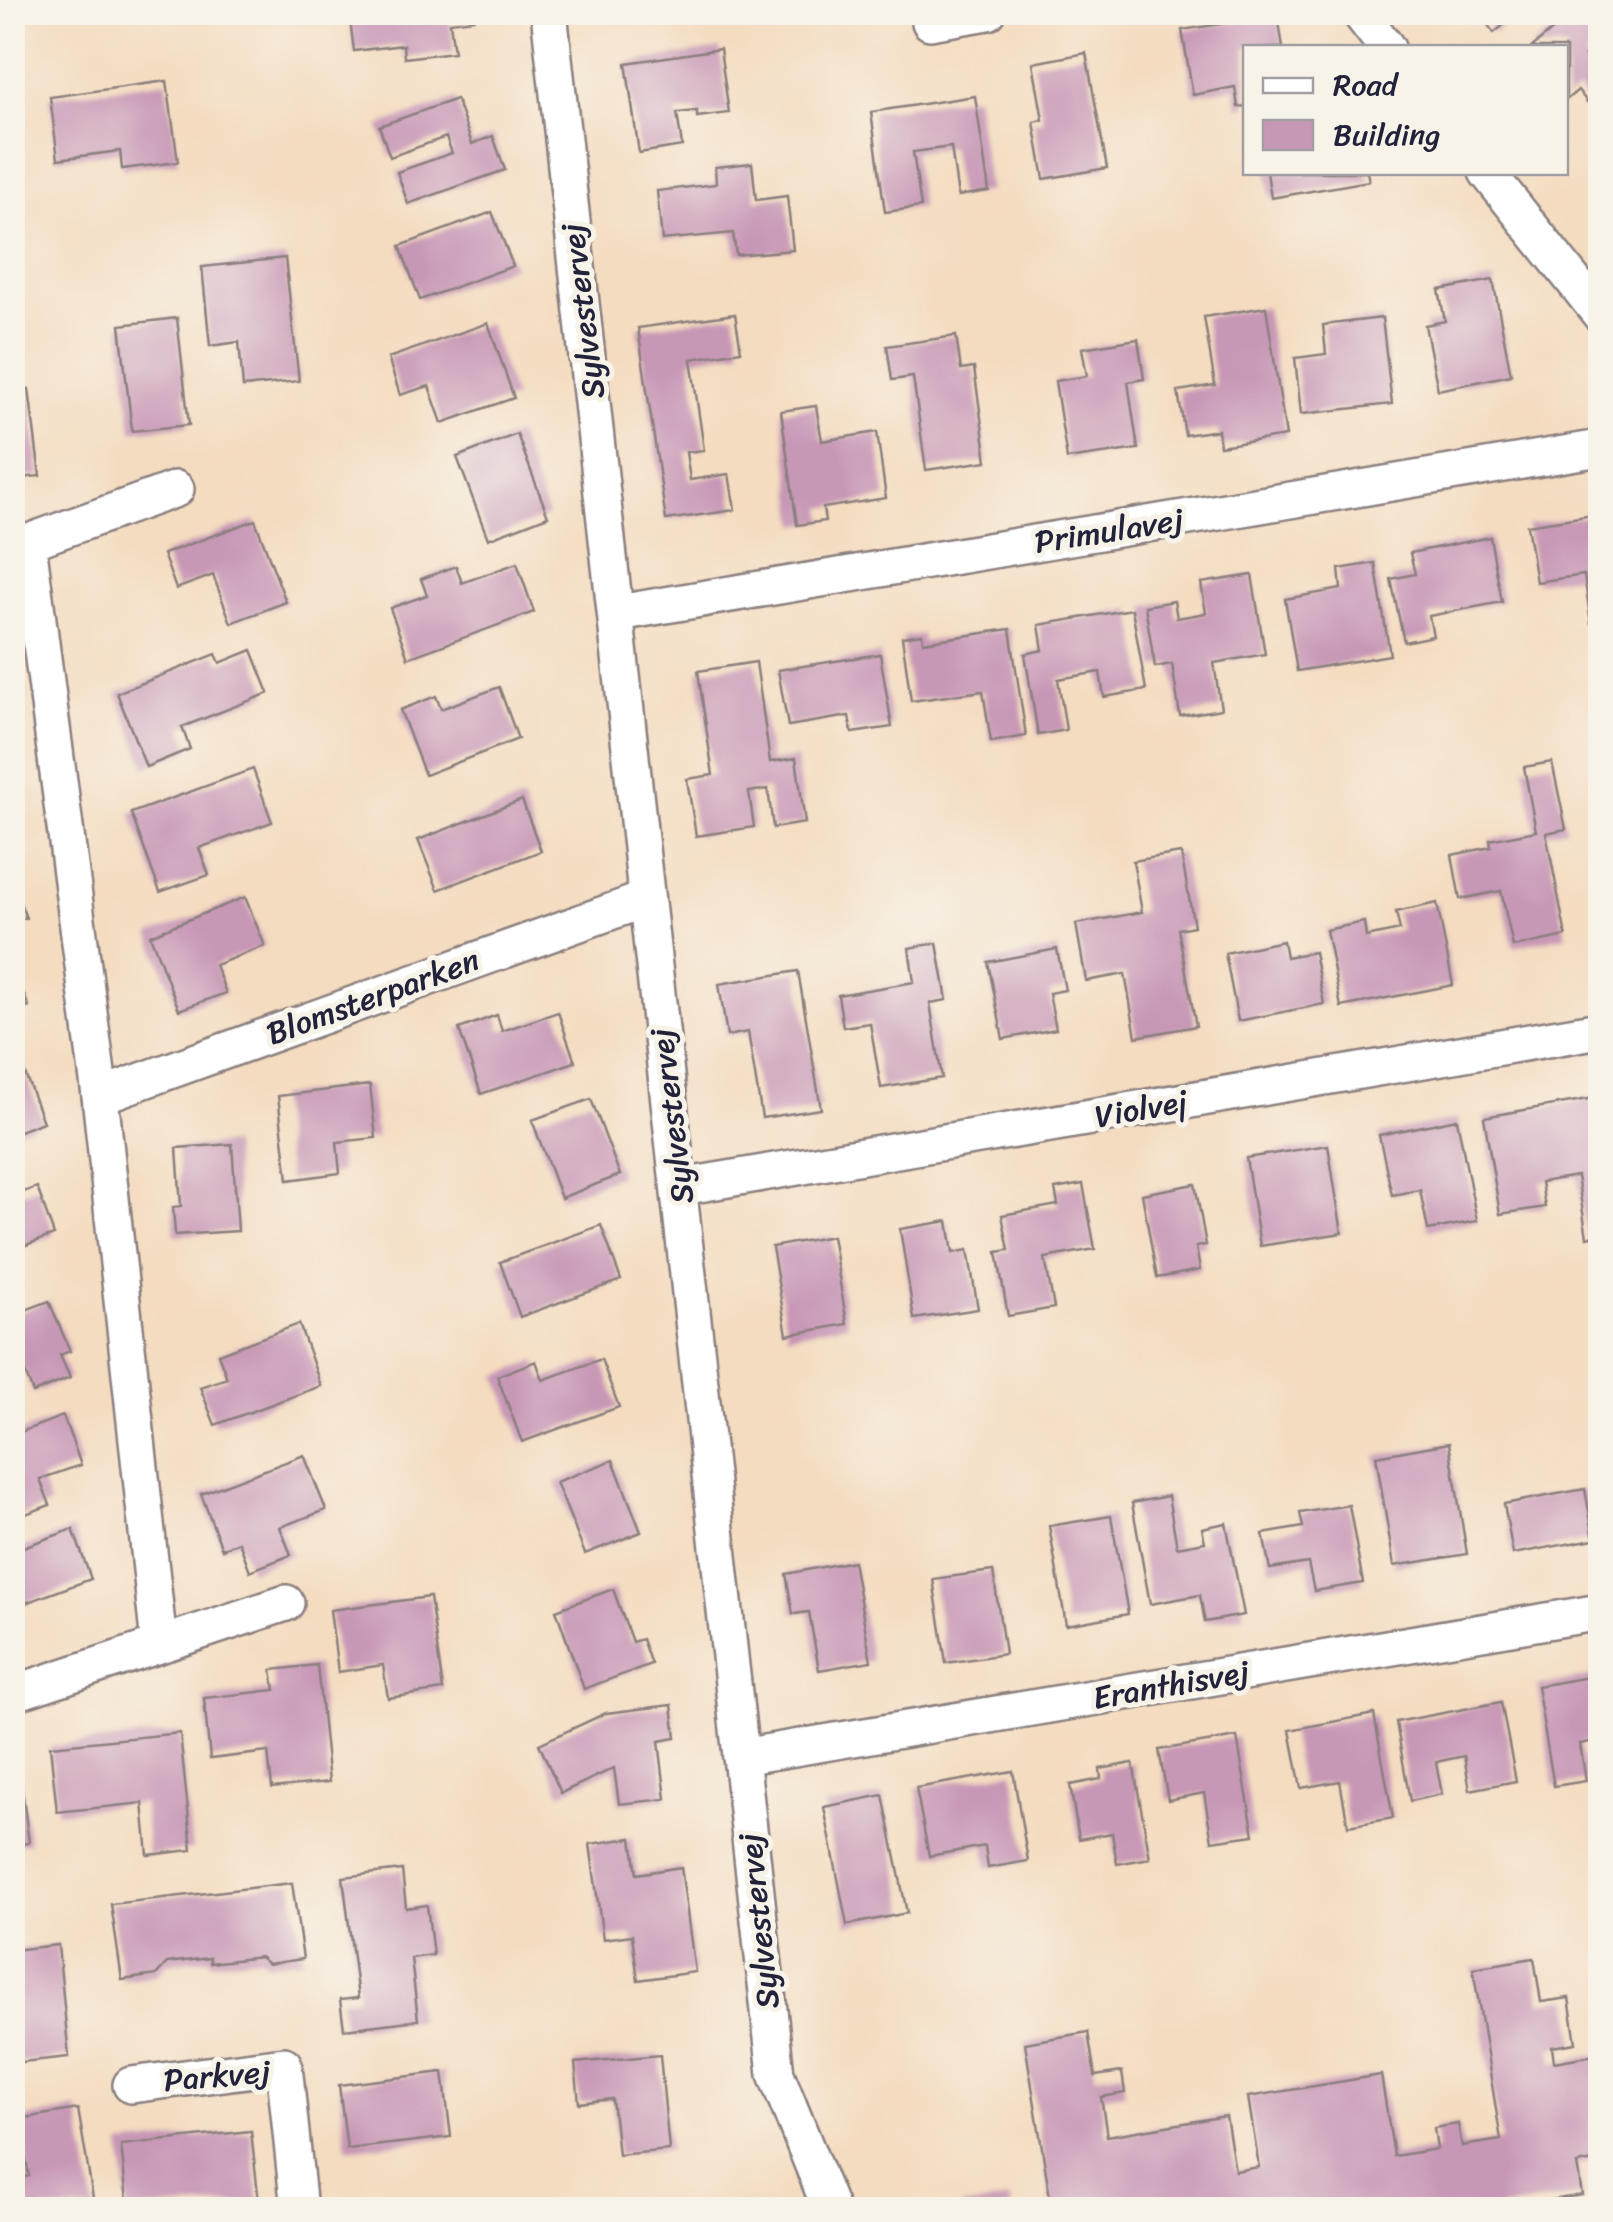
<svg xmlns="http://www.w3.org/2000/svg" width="1613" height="2222" viewBox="0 0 1613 2222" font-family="Sriracha,sans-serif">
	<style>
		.building { fill: #c797b6 }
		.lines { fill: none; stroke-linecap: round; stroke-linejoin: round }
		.minor-casing { stroke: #8b7f7e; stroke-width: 40 }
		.minor { stroke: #fff; stroke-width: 35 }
		.labels { text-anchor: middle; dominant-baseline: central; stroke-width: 10; stroke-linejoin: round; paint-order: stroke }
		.street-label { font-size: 32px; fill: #22223b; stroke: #f7f3e8 }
	</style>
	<rect width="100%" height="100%" fill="#f7f3e8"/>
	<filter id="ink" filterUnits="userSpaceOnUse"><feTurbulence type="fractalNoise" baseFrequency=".01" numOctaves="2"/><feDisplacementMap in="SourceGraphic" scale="20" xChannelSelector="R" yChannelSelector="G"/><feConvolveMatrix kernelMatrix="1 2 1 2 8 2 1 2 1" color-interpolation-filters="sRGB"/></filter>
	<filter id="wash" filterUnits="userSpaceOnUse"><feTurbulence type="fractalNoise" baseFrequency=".0048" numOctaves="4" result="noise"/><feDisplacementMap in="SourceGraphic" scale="40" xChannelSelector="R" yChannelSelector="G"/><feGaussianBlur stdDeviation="2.25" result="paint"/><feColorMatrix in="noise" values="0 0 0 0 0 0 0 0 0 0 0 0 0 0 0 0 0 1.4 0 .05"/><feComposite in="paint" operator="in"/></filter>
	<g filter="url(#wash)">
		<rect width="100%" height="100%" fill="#f4dcc0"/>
		<g id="blocks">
			<!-- building -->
			<g class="building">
				<polygon points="349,12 473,12 474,19 450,22 454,52 404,58 403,45 354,51"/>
				<polygon points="1478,12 1519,12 1494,33"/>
				<polygon points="1574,12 1600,12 1600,44 1585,56 1600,75 1600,92 1587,102 1578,90 1566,100 1566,48 1531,48"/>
				<polygon points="1278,15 1283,48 1246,48 1246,106 1238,107 1235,87 1193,95 1182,30"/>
				<polygon points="720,49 729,113 697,117 697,111 677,113 682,146 639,153 626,63"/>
				<polygon points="1086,53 1107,168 1044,179 1034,122 1043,120 1033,63"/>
				<polygon points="167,81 178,162 122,169 120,151 58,159 50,97"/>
				<polygon points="975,96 989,191 958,196 951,147 913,152 921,207 885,212 871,112"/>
				<polygon points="456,99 472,144 493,136 505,170 408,204 397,172 452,153 446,137 390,157 379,126"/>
				<polygon points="752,163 756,200 787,196 793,250 736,255 733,233 662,240 657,191 716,184 715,167"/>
				<polygon points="1267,172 1367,172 1369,181 1271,198"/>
				<polygon points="492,212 513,266 420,300 400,246"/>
				<polygon points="285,258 299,381 243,387 239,342 210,346 202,267"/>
				<polygon points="1493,280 1511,375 1438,390 1425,325 1445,321 1439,290"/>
				<polygon points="1266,307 1286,436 1220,446 1218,430 1185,435 1178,391 1215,385 1204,317"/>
				<polygon points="735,314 741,351 691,359 704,450 686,452 690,480 729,474 735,510 666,520 638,328"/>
				<polygon points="177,318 189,425 132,431 120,325"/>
				<polygon points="1382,318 1392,404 1301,414 1295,358 1326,354 1323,325"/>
				<polygon points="488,323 514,398 442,423 429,386 400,395 388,358"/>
				<polygon points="956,336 961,370 974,368 987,461 926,470 913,377 892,380 887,346"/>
				<polygon points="1138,339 1144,379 1128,382 1138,449 1067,459 1055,381 1087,376 1082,348"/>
				<polygon points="29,389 40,476 12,479 12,391"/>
				<polygon points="816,406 822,441 877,432 886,498 823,508 825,521 797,525 781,411"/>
				<polygon points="517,434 548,516 488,539 457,457"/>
				<polygon points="1600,514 1600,622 1591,623 1584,575 1536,582 1527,525"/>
				<polygon points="255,520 286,602 231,623 213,575 176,589 163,554"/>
				<polygon points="1490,537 1502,602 1429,616 1433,636 1404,642 1391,579 1415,574 1410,553"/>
				<polygon points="517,563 534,612 408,658 390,608 427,595 421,579 456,566 462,583"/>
				<polygon points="1375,563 1390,655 1297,671 1285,599 1341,589 1339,569"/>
				<polygon points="1252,575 1265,654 1214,663 1221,709 1180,716 1172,664 1155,667 1145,606 1174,601 1177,618 1206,613 1201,583"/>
				<polygon points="1132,609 1146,690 1104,697 1100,672 1058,679 1066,730 1038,735 1025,654 1043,650 1039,625"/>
				<polygon points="1010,629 1026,736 991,742 983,691 911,701 902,637 922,634 923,642"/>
				<polygon points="252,650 269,693 182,727 190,749 146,767 117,693 216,654 220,663"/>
				<polygon points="880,654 892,727 852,733 849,716 788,726 778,670"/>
				<polygon points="756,662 770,762 796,758 805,823 773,828 768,789 749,792 754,827 696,836 687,779 713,775 698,671"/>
				<polygon points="499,687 518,739 425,775 400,710 436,696 441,709"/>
				<polygon points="1552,762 1566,829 1546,833 1566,936 1513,947 1501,891 1460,899 1452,855 1491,847 1490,840 1536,831 1524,767"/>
				<polygon points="253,769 272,822 199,848 209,875 160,892 131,813"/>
				<polygon points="522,800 541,851 438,890 418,840"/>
				<polygon points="1181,853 1194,926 1178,929 1196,1026 1136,1037 1125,974 1086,981 1076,924 1142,912 1133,861"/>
				<polygon points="12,882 26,918 12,922"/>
				<polygon points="245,897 265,946 215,965 226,993 179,1010 150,935"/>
				<polygon points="1437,903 1453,985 1341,1007 1326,930 1364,922 1366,937 1400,930 1396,912"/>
				<polygon points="1283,941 1286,957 1314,952 1324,1004 1238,1021 1225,953"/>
				<polygon points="937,943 947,1000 930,1003 942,1078 881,1088 870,1023 843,1027 838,995 914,982 909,948"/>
				<polygon points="1057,949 1065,990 1049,993 1056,1029 1003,1039 988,962"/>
				<polygon points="12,966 29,1007 12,1014"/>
				<polygon points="798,971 821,1109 762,1118 748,1032 727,1036 719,984"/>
				<polygon points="558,1012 575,1062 481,1094 459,1029 497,1015 502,1031"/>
				<polygon points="24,1071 43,1122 12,1134 12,1075"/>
				<polygon points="370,1085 376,1138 337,1142 340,1173 288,1180 278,1096"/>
				<polygon points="1600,1097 1600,1235 1587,1237 1577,1176 1541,1182 1545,1207 1500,1214 1484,1117"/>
				<polygon points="591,1099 620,1175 561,1198 532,1120"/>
				<polygon points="1457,1119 1477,1221 1428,1230 1420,1190 1392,1195 1379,1135"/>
				<polygon points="232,1144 238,1231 175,1235 173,1207 181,1206 177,1148"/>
				<polygon points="1328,1145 1342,1233 1260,1246 1246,1158"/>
				<polygon points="1083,1184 1095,1249 1045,1258 1054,1308 1008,1316 997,1252 1009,1250 1002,1215 1058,1205 1055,1189"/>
				<polygon points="1195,1184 1206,1245 1196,1247 1200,1270 1157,1278 1142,1194"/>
				<polygon points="37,1187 54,1235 12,1250 12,1196"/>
				<polygon points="948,1221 953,1253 968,1250 978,1309 914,1319 900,1229"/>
				<polygon points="601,1225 621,1280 520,1317 500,1262"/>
				<polygon points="832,1236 847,1324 787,1335 772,1247"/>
				<polygon points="49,1301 70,1351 60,1355 70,1378 33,1393 23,1367 12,1372 12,1315"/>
				<polygon points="299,1324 321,1386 215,1425 200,1387 227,1378 218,1354"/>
				<polygon points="601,1359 619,1407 522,1442 497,1376 536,1361 543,1380"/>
				<polygon points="63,1416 81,1465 40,1479 50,1505 12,1519 12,1435"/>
				<polygon points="1449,1443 1467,1554 1394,1566 1376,1456"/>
				<polygon points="304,1455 326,1510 280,1527 291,1555 250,1571 239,1542 222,1549 201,1494"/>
				<polygon points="613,1460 641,1532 585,1554 556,1482"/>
				<polygon points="1585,1489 1594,1539 1513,1554 1504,1504"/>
				<polygon points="1168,1496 1177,1547 1205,1542 1202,1528 1226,1523 1244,1615 1205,1622 1200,1595 1150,1604 1132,1503"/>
				<polygon points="1349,1505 1363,1583 1314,1591 1308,1563 1270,1569 1263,1534 1303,1527 1300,1513"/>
				<polygon points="1111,1516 1128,1614 1066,1625 1049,1526"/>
				<polygon points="73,1529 91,1579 12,1608 12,1551"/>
				<polygon points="853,1561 871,1661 819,1670 809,1612 793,1614 786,1574"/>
				<polygon points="993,1571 1005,1654 946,1663 933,1579"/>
				<polygon points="613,1589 632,1642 642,1639 651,1664 584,1689 556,1610"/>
				<polygon points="430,1597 443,1690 388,1698 383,1665 338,1672 330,1610"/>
				<polygon points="317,1665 329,1782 272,1788 268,1752 210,1759 204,1698 275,1690 272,1670"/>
				<polygon points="1600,1675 1600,1740 1580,1744 1586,1781 1554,1786 1537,1686"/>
				<polygon points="1501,1702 1516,1781 1470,1790 1464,1756 1436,1762 1442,1794 1410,1801 1396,1722"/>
				<polygon points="672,1705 676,1738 659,1741 666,1799 619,1804 614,1768 561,1793 539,1744 606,1713"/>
				<polygon points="1374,1714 1393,1818 1348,1826 1340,1781 1301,1788 1290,1730"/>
				<polygon points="180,1733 192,1850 148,1855 143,1803 57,1812 50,1746"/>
				<polygon points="1237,1737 1254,1835 1212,1841 1204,1793 1168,1800 1159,1750"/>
				<polygon points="1133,1763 1150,1858 1117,1864 1112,1833 1079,1839 1070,1785 1101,1779 1100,1769"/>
				<polygon points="1013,1771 1028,1861 988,1868 985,1846 929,1856 916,1788"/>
				<polygon points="22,1789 29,1843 12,1845 12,1790"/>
				<polygon points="883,1795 907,1913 847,1925 824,1807"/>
				<polygon points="632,1838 637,1874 681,1867 695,1972 638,1980 632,1935 603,1939 590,1844"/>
				<polygon points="402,1870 406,1908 427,1905 433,1955 411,1958 418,2020 344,2029 340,2000 358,1998 343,1877"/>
				<polygon points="292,1883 303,1959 268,1964 260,1957 210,1963 210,1958 167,1963 156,1975 122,1980 111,1904"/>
				<polygon points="58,1945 69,2057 12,2063 12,1950"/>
				<polygon points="1534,1958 1541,2002 1569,1998 1576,2043 1552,2047 1554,2062 1600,2054 1600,2160 1577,2164 1582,2195 1490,2210 1052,2210 1025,2043 1088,2032 1095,2076 1122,2072 1125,2093 1101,2097 1107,2136 1226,2116 1235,2171 1259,2167 1248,2097 1381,2075 1394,2156 1437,2149 1434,2128 1458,2124 1462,2146 1501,2140 1473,1968"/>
				<polygon points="660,2055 669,2150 618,2155 612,2099 579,2103 575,2063"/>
				<polygon points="443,2072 451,2137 347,2149 339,2085"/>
				<polygon points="78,2109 95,2210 12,2210 12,2180 29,2176 19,2119"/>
				<polygon points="251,2131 259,2203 128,2210 121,2145"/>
				<polygon points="1010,2199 1011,2210 960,2210 960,2207"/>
			</g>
		</g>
	</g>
	<g filter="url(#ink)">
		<use href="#blocks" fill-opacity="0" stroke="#8b7f7e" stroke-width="2.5"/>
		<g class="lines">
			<!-- minor casing -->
			<g class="minor-casing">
				<g id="minor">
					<polyline points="549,12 776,2074 831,2210"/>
					<polyline points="1359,12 1387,48"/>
					<polyline points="930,22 988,12"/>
					<polyline points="1487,172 1600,314"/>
					<polyline points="28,543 100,1096 159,1644"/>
					<polyline points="12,548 176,489"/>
					<polyline points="618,613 1600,448"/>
					<polyline points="100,1096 646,899"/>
					<polyline points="681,1187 1600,1030"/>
					<polyline points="12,1694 286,1603"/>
					<polyline points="741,1757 1600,1612"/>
					<polyline points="131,2085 284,2065 299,2210"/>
				</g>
			</g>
			<!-- minor -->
			<use href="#minor" class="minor"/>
		</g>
	</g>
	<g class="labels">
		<!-- street labels -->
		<g class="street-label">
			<text transform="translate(583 311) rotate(-97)">Sylvestervej</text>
			<text transform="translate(1109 531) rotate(-9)">Primulavej</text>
			<text transform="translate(373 997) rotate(-20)">Blomsterparken</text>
			<text transform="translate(1141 1109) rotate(-10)">Violvej</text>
			<text transform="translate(672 1116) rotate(-97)">Sylvestervej</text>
			<text transform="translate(1171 1685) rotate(-10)">Eranthisvej</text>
			<text transform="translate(759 1921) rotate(-96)">Sylvestervej</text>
			<text transform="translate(217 2076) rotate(-5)">Parkvej</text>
		</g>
	</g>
	<!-- margin -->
	<rect width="1613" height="2222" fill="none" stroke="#f7f3e8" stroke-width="50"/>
	<!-- legend -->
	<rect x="1243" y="45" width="325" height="130" fill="#f7f3e8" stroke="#a29fa3" stroke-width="2.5"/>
	<rect x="1263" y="78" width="50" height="15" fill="#ffffff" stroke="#a29fa3" stroke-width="2.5"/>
	<text x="1333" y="95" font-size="30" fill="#22223b">Road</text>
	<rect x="1263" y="120" width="50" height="30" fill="#c797b6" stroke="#a29fa3" stroke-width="2.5"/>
	<text x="1333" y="145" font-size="30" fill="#22223b">Building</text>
</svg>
